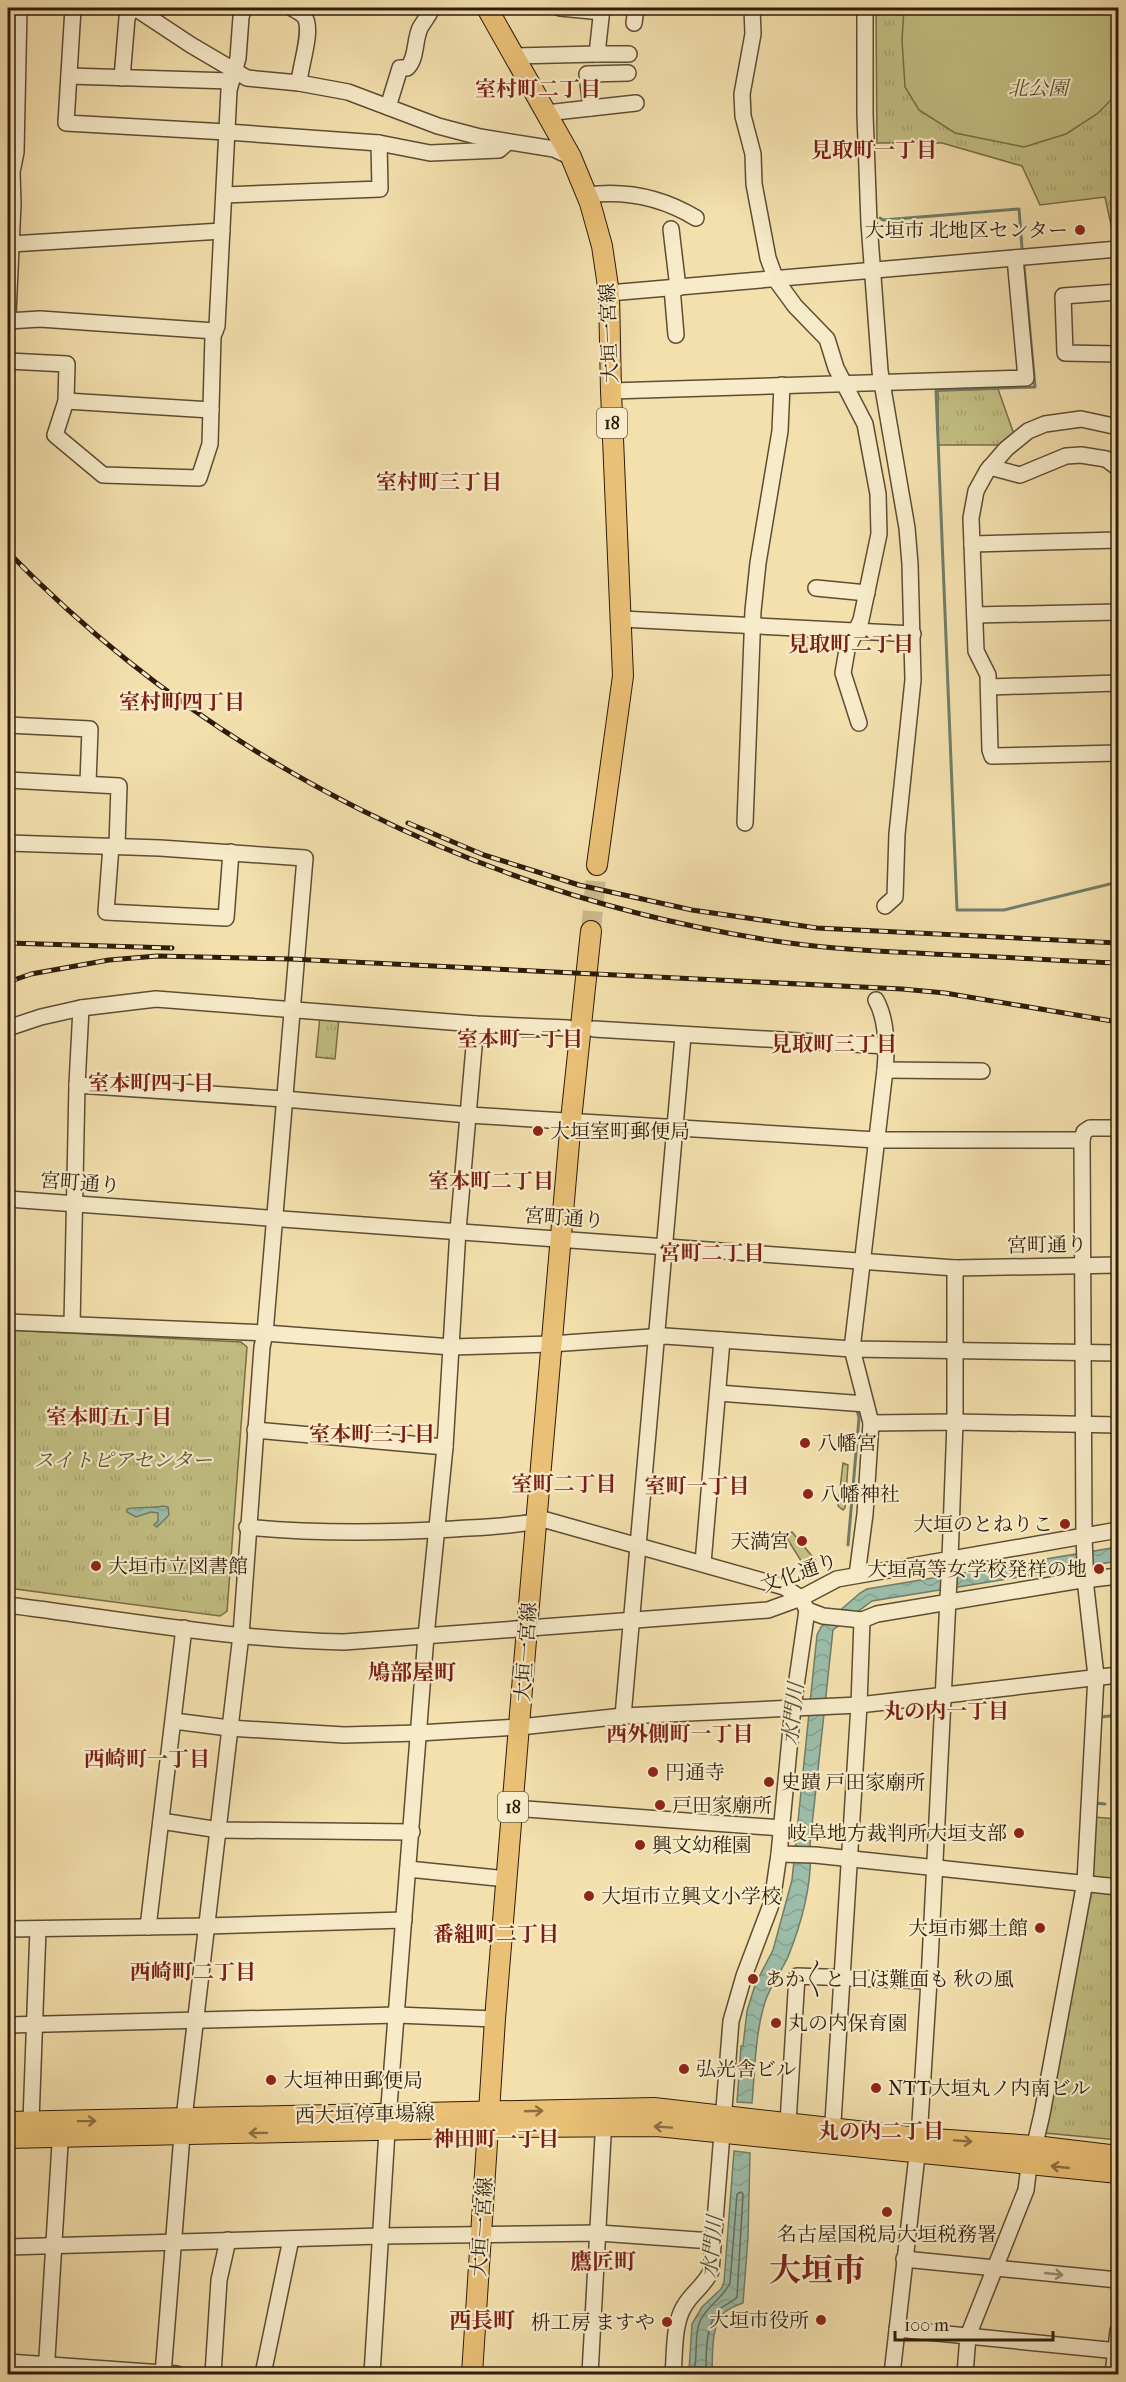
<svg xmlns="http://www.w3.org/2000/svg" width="1126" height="2382" viewBox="0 0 1126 2382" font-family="'IM FELL French Canon','Noto Serif JP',serif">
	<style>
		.forest { fill: url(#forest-firs); stroke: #786e47; stroke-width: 1.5 }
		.park { fill: url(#park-tufts); stroke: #786e47; stroke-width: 1.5 }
		.garden { fill: #c3c084; stroke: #786e47; stroke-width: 1.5 }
		.water { fill: url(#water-waves); stroke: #6f7d69; stroke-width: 1.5 }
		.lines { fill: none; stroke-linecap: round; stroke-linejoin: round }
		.shore { stroke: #646c5a; stroke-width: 1.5 }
		.stream { stroke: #6f7d69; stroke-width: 3 }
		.major-tunnel { stroke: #cbb98c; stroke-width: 20; stroke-dasharray: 20 10; stroke-linecap: butt }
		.minor-casing { stroke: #5e4d33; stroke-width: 18 }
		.major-casing { stroke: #2d1c0a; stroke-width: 22 }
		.minor { stroke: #f7ebca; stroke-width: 15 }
		.major { stroke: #eac076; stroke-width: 20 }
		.rail-casing { stroke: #2d1c0a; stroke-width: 5 }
		.rail { stroke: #f7ebca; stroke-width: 3; stroke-dasharray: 9; stroke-linecap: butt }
		.oneway { stroke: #8c6e40 }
		.oneway2 { stroke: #9c8e74 }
		.poi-dot { fill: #8f2418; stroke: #f7ebca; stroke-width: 2 }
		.labels { text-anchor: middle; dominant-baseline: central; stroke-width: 4.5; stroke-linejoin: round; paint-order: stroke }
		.shield { fill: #f7ebca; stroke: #6a5a44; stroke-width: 1.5 }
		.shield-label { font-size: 18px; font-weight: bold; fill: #2d1c0a }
		.park-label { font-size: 20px; font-style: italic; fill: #5a4d2f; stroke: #f7ebca }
		.poi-label { font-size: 20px; fill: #2d1c0a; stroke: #f7ebca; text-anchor: start }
		.street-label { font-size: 20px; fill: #2d1c0a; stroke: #f7ebca }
		.neighbourhood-label { font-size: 21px; font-weight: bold; fill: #7a1f14; stroke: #f7ebca }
		.water-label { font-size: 21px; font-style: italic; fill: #4e4c3a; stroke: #f7ebca }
		.quarter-label { font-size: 22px; font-weight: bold; fill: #7a1f14; stroke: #f7ebca }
		.town-label { font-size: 32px; font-weight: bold; fill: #7a1f14; stroke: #f7ebca }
	</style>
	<defs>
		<pattern id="forest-firs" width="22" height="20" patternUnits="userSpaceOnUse" patternTransform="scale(1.5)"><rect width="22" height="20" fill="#c3c084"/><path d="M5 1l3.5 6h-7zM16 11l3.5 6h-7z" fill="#a8a471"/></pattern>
		<pattern id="park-tufts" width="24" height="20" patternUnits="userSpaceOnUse" patternTransform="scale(1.5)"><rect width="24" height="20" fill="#c3c084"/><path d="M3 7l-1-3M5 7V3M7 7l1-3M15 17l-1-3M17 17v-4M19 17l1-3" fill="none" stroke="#a8a471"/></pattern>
		<pattern id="water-waves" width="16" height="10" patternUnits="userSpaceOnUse" patternTransform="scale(1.5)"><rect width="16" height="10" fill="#9bbda9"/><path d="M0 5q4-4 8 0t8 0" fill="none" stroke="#86a290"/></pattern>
	</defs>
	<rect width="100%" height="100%" fill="#f3e0ad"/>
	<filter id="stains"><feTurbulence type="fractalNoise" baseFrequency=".00333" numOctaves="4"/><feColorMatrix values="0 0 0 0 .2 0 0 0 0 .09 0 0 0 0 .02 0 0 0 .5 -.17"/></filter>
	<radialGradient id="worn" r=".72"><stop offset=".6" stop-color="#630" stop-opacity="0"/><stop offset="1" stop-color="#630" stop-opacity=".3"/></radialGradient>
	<!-- forest -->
	<g class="forest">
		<polygon points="843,1463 848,1465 845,1508 843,1510 838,1506"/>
		<polygon points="792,1532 816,1561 815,1566 805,1567 786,1537 786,1534"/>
	</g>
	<!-- park -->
	<g class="park">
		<polygon points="876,8 1118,8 1118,234 1113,234 1105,197 1040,205 1022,166 942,143 877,143"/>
		<polygon points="998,389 1015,437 1004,445 938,445 938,391"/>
		<polygon points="320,1016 339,1018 335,1059 316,1057"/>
		<polygon points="8,1330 241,1342 247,1347 227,1611 220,1616 8,1588"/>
		<polygon points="1093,1817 1118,1819 1118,2140 1045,2133"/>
	</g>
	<!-- garden -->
	<polygon class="garden" points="904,8 1118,8 1118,93 1097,114 1066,134 1024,147 955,133 919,110 905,87 902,40"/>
	<!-- water -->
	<g class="water">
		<path d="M163,1506l5,1 1,8 -12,12 -3,-2 4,-4v-8l-7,-1 -15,5 -9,-5v-3c12,-3 24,0 36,-3z"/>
		<path d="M1118,1547v14l-246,40 -39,29 -23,214c3,36 -8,78 -22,113 -7,15 -18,29 -23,45 -10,32 -10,68 -13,101l-15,-1 4,-56h2l4,-35 8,-26 18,-35 19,-70 25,-245 4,-8 39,-34 7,-4z"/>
		<path d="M734,2151l16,2 -2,85 -5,65c-6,2 -13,5 -18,9 -15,13 -12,44 -13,62h-26l3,-4 3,-46 10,-17 19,-18 3,-7z"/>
	</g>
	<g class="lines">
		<!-- shore -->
		<path class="shore" d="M693,2374c6,-16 0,-36 7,-53 7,-15 23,-23 30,-38l7,-89 4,-2 2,2 -6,103c-4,5 -11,7 -16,11 -16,14 -15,47 -15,66"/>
		<!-- stream -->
		<g class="stream">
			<polyline points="880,218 883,220 1019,209 1022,248"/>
			<polyline points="1024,266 1035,387 936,390 957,910 1004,910 1118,882"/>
			<polyline points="848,1545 859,1418 857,1410 854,1410"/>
			<polyline points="1101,1717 1118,1715"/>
			<polyline points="1094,1803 1105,1804"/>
			<polyline points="1113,1805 1118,1806"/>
		</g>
		<!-- major-tunnel -->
		<polyline class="major-tunnel" points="591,931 597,865"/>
		<!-- minor casing -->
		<g class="minor-casing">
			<g id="minor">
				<polyline points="73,8 66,123 227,132 379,143 430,153 499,150 508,142"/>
				<polyline points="135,8 191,45 247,78 299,83 348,92 438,126 480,137 554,149 571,157"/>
				<path d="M292,8c3,2 9,5 12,8 10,13 -4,49 -5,67"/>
				<polyline points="560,8 602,12"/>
				<polyline points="752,8 753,34 742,94 743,116 753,154 754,184 768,258 776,280 795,306 827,339 836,368 865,424 878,494 879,534 861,620 847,650 843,673 859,723"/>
				<polyline points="865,8 865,114 869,223 880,371 907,528 910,564 913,680 897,834 895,897 885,906"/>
				<polyline points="634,23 636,8"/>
				<polyline points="597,54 629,54"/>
				<polyline points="515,56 597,54 602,8"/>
				<polyline points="69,76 231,81"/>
				<polyline points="122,78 127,18 132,8"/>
				<path d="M388,107l12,-39h7c10,-9 7,-27 13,-40 4,-7 8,-11 12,-20"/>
				<polyline points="591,108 587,74 628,73"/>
				<polyline points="546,113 636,103"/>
				<polyline points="224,195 380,189 379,143"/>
				<path d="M587,195c38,-5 76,3 109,23"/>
				<polyline points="671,229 678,288"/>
				<polyline points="11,244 222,231"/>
				<polyline points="672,288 676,335"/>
				<polyline points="1118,292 1063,296 1065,353 1118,354"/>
				<polyline points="609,293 1118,249"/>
				<polyline points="8,314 13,204 12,172 16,152 19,8"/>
				<polyline points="8,321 40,319 215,331"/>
				<polyline points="8,361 67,364 66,401 55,435 103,475 199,478 210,444 213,336 217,326 229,90 238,58 241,17 244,8"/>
				<polyline points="611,391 1026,378 1015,258"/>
				<polyline points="66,401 211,410"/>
				<polyline points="1118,427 1081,419 1045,424 1028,431 1006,449 987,471 976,491 971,518 976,651 988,675 990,750 992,756 1118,753"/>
				<polyline points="990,467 1020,475 1066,456 1081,455 1106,459 1118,468"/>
				<polyline points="972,544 1118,540"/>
				<polyline points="816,588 867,593"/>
				<polyline points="975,615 1118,612"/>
				<polyline points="622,619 913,634"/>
				<polyline points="989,687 1118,683"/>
				<polyline points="8,725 90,729 88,783"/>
				<polyline points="8,780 119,786 117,846"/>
				<polyline points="745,823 753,611 758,563 780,431 782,385"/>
				<polyline points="8,843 160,848 305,858 265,1333 262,1347 241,1635 182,2135 163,2374"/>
				<polyline points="111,846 106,912 226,918 231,852"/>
				<polyline points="8,1028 41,1017 81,1008 156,999 476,1024 568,1028"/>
				<polyline points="594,1029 886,1046"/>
				<polyline points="885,1070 982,1071"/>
				<polyline points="77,1085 284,1099 469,1115 876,1140 1082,1140 1084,1536 1086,1588 1096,1676 1085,1882 1042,2114 1028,2174 1026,2190 968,2336 965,2374"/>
				<polyline points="1082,1140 1084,1132 1090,1128 1118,1128"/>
				<polyline points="8,1199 955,1268 1118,1265"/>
				<polyline points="8,1322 265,1333 452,1347 551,1344 665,1336 852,1349 1118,1353"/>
				<polyline points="72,1324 77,1085 81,1008"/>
				<polyline points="718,1393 866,1404"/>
				<polyline points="871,1423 955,1422 1118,1425"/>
				<polyline points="255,1430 445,1447"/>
				<path d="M247,1527c70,7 137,6 207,2 31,-2 61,-3 92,-9l238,67 17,11 6,12 16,6 39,4 15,-6 198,-33 43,-5"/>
				<polyline points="703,1563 722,1340"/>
				<path d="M857,1575l8,-61 6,-91 -19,-74 33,-279c2,-22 2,-50 -9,-70"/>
				<path d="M8,1605c111,14 224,35 336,37l424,-32 33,-12 36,-19 281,-49"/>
				<polyline points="623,1716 683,1036"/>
				<polyline points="174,1721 229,1728 344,1735 419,1733 520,1727 623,1716 859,1705 1118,1675"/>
				<polyline points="513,1808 781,1828"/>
				<polyline points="161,1821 219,1830 412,1832"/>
				<polyline points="779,1854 815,1855 1118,1887"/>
				<polyline points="408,1869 507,1879"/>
				<polyline points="148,1927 184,1628"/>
				<polyline points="8,1929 207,1926 404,1920"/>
				<polyline points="8,2025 397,2015 495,2019"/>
				<polyline points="31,2121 38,1929"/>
				<polyline points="788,2123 797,1976 929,1981"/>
				<polyline points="832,2138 859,1705 862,1620"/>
				<polyline points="8,2247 381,2236 599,2233 712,2241"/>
				<polyline points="904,2259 1118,2280"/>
				<polyline points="897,2329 1118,2351"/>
				<polyline points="8,2362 177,2374"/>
				<polyline points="46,2374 61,2127"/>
				<polyline points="213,2374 219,2280 228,2240"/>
				<polyline points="263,2374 291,2239"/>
				<polyline points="372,2374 387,2131 426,1636 445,1447 458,1230 476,1024"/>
				<polyline points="590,2374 604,2118"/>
				<path d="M673,2374c2,-21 0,-51 12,-69 8,-13 20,-20 26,-34l20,-250 13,-45 28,-74 7,-48 14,-147 14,-97"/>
				<polyline points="892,2374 919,2138 929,1981 950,1559 955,1422 955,1268"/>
				<polyline points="1113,2374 1118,2331"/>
			</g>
		</g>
		<!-- major casing -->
		<g class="major-casing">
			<g id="major">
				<polyline points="487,8 571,157 590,203 602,246 609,293 611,391 623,676 597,865"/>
				<polyline points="8,2122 654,2108 919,2138 1035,2146 1118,2156"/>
				<polyline points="8,2138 514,2127 657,2126 1118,2173"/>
				<polyline points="472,2374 495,2019 527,1628 571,1120 591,931"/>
			</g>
		</g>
		<!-- minor -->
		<use href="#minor" class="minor"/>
		<!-- major -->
		<use href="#major" class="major"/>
		<!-- rail casing -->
		<g class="rail-casing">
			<g id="rail">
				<path d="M8,552c207,213 481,347 774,390 57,8 114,10 171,13 55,2 110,6 165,8"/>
				<polyline points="408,823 484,855 579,885 692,910 817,928 1118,943"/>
				<polyline points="8,943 172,948"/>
				<polyline points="8,982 31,974 109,960 157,956 291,959 902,989 945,993 1118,1022"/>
			</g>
		</g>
		<!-- rail -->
		<use href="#rail" class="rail"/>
	</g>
	<!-- one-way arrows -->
	<defs><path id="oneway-shaft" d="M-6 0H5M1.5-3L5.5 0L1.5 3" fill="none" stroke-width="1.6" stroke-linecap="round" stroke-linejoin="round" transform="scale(1.5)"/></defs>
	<g class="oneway">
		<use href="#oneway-shaft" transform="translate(534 2111) rotate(-2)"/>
		<use href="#oneway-shaft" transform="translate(87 2121) rotate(-1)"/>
		<use href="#oneway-shaft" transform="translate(663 2127) rotate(-176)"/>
		<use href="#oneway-shaft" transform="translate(258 2133) rotate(179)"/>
		<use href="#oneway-shaft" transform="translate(963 2141) rotate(4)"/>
		<use href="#oneway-shaft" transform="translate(1060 2167) rotate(-174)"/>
	</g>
	<use class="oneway2" href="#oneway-shaft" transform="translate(1054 2274) rotate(6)"/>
	<!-- markers -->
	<g class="poi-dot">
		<circle cx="1080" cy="230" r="6"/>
		<circle cx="538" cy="1131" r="6"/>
		<circle cx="805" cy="1443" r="6"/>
		<circle cx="808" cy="1494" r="6"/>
		<circle cx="1065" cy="1524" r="6"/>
		<circle cx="802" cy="1541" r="6"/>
		<circle cx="96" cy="1566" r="6"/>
		<circle cx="1099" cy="1569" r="6"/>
		<circle cx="653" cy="1772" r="6"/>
		<circle cx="769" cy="1782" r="6"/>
		<circle cx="660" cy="1805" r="6"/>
		<circle cx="1019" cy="1833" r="6"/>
		<circle cx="640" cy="1845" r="6"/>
		<circle cx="589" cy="1896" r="6"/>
		<circle cx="1040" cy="1928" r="6"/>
		<circle cx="753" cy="1979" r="6"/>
		<circle cx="776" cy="2023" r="6"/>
		<circle cx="684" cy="2069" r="6"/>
		<circle cx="271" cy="2080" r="6"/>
		<circle cx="876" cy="2088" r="6"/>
		<circle cx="887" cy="2212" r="6"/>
		<circle cx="821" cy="2320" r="6"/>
		<circle cx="667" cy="2322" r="6"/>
	</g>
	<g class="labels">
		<!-- shield labels -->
		<g class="shield">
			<rect x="597" y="408" width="30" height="30" rx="4.5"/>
			<rect x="498" y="1792" width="30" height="30" rx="4.5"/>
		</g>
		<g class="shield-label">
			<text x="612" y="423">18</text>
			<text x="513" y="1807">18</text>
		</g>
		<!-- park labels -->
		<g class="park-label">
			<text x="1038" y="88">北公園</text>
			<text x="123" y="1460">スイトピアセンター</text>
		</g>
		<!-- poi labels -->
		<g class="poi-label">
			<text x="1068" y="230" text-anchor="end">大垣市 北地区センター</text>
			<text x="550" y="1131">大垣室町郵便局</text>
			<text x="817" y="1443">八幡宮</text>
			<text x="820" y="1494">八幡神社</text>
			<text x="1053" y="1524" text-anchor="end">大垣のとねりこ</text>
			<text x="790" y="1541" text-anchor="end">天満宮</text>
			<text x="108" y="1566">大垣市立図書館</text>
			<text x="1087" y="1569" text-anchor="end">大垣高等女学校発祥の地</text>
			<text x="665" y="1772">円通寺</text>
			<text x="781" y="1782">史蹟 戸田家廟所</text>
			<text x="672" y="1805">戸田家廟所</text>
			<text x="1007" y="1833" text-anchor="end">岐阜地方裁判所大垣支部</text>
			<text x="652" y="1845">興文幼稚園</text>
			<text x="601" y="1896">大垣市立興文小学校</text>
			<text x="1028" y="1928" text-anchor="end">大垣市郷土館</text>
			<text x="765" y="1979">あか〱と 日は難面も 秋の風</text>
			<text x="788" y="2023">丸の内保育園</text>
			<text x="696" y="2069">弘光舎ビル</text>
			<text x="283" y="2080">大垣神田郵便局</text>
			<text x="888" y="2088">NTT大垣丸ノ内南ビル</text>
			<text x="887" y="2234" text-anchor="middle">名古屋国税局大垣税務署</text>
			<text x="809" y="2320" text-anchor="end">大垣市役所</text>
			<text x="655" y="2322" text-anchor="end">枡工房 ますや</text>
		</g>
		<!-- street labels -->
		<g class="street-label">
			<text transform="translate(609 333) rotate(-92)">大垣一宮線</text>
			<text transform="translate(80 1183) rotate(4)">宮町通り</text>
			<text transform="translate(564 1218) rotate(4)">宮町通り</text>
			<text transform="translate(1047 1245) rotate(-1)">宮町通り</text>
			<text transform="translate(799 1573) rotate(-20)">文化通り</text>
			<text transform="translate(526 1652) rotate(-86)">大垣一宮線</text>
			<text transform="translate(365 2115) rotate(-1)">西大垣停車場線</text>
			<text transform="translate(482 2227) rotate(-86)">大垣一宮線</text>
		</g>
		<!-- neighbourhood labels -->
		<g class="neighbourhood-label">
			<text x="538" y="89">室村町二丁目</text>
			<text x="874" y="150">見取町一丁目</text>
			<text x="439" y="482">室村町三丁目</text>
			<text x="851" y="644">見取町二丁目</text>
			<text x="182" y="702">室村町四丁目</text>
			<text x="520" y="1039">室本町一丁目</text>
			<text x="834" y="1044">見取町三丁目</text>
			<text x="151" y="1083">室本町四丁目</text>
			<text x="491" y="1181">室本町二丁目</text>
			<text x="712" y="1253">宮町二丁目</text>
			<text x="109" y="1417">室本町五丁目</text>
			<text x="372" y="1434">室本町三丁目</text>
			<text x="564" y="1484">室町二丁目</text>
			<text x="697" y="1486">室町一丁目</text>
			<text x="946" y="1711">丸の内一丁目</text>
			<text x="680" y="1734">西外側町一丁目</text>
			<text x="147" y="1759">西崎町一丁目</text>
			<text x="496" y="1934">番組町二丁目</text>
			<text x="193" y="1972">西崎町二丁目</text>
			<text x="881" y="2131">丸の内二丁目</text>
			<text x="496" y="2139">神田町一丁目</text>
		</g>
		<!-- water labels -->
		<g class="water-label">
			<text transform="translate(793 1714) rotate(-84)">水門川</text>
			<text transform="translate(712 2247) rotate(-84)">水門川</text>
		</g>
		<!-- quarter labels -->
		<g class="quarter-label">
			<text x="412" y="1673">鳩部屋町</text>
			<text x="603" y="2262">鷹匠町</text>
			<text x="482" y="2321">西長町</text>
		</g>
		<!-- town labels -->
		<g class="town-label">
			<text x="817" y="2270">大垣市</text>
		</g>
	</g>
	<!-- margin -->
	<rect width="1126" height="2382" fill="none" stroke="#f3e0ad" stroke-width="30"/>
	<rect x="9" y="9" width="1108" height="2364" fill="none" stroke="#2d1c0a" stroke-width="3"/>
	<rect x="15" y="15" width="1096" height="2352" fill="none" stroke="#2d1c0a" stroke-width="1.5"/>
	<!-- scale -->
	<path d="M895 2331v9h158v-9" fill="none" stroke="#2d1c0a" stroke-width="3"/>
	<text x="904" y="2331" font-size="18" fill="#2d1c0a" stroke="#f7ebca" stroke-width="4.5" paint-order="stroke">100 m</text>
	<rect width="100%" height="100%" filter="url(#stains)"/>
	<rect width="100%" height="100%" fill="url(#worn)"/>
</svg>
